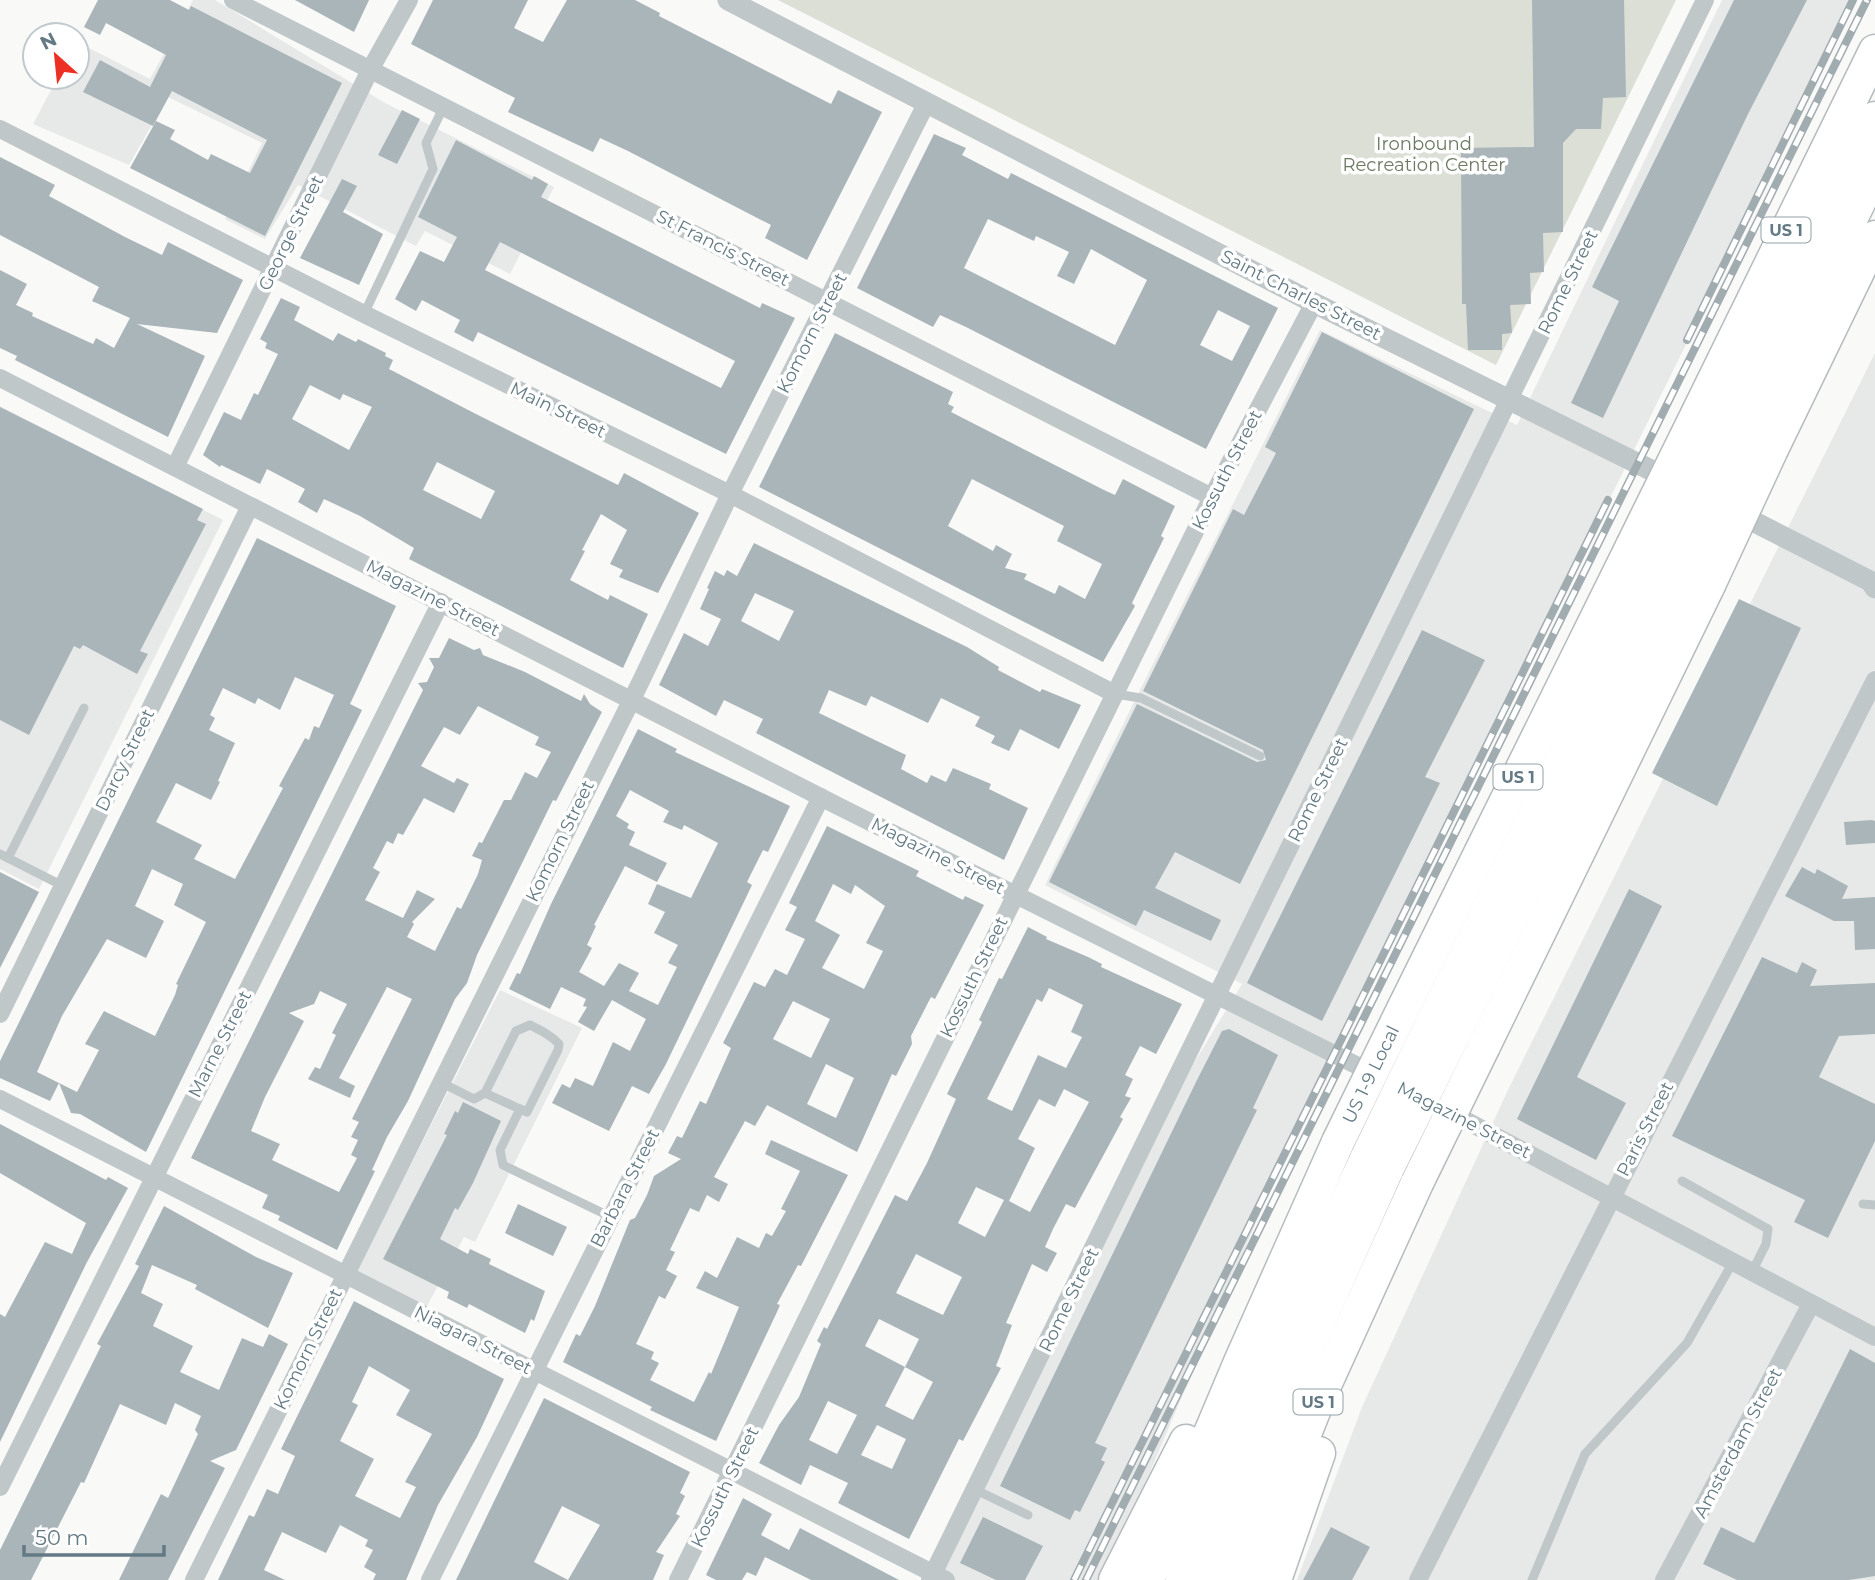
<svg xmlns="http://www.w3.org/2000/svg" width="1875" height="1580" viewBox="0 0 1875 1580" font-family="Montserrat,sans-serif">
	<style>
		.built { fill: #e7e9e8 }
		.green { fill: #dbdfd6 }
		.building { fill: #a9b5b9; fill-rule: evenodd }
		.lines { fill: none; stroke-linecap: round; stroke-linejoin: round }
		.motorway-casing { stroke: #b5bbbe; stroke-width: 35 }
		.service { stroke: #c0c7c9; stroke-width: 9 }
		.minor { stroke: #c0c7c9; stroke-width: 18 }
		.tertiary { stroke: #c0c7c9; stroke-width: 21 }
		.motorway { stroke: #fff; stroke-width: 32 }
		.rail-casing { stroke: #a1acb0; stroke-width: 8 }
		.rail { stroke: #fff; stroke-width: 5; stroke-dasharray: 16; stroke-linecap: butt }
		.motorway-bridge-casing { stroke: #b5bbbe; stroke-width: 35; stroke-linecap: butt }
		.motorway-bridge { stroke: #fff; stroke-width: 32 }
		.labels { text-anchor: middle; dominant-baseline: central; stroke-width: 7; stroke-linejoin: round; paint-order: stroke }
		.shield { fill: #fff; stroke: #92a2a9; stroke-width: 2 }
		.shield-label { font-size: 16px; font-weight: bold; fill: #637a84 }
		.park-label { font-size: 18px; fill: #6b7a62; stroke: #fff }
		.street-label { font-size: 18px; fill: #637a84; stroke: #fff }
	</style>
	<rect width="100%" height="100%" fill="#f9f9f7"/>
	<!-- built -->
	<g class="built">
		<polygon points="193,0 215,0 385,103 554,187 510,274 425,231 416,246 298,185 265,239 225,219 262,143 168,97 129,165 33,124 58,77 77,77 77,42 150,79"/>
		<polygon points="1722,0 1856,0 1278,1171 1104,1580 932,1580 1159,1120 1242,984 1045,885 1131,708 1320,330 1517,425"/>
		<polygon points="1875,353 1875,1580 1297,1580 1362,1407 1508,1090"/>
		<polygon points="0,406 223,520 39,889 0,869"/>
		<polygon points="500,990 582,1028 475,1242 464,1237 419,1321 349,1286"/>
	</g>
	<!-- green -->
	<polygon class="green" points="778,0 1676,0 1496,365"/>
	<!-- building -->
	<g class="building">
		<polygon points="98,0 170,0 189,10 191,6 342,83 265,236 130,168 156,121 175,130 170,139 208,160 211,154 250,173 267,140 172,91 153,126 83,92 100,60 150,87 166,55 106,23 100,35 84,27"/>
		<polygon points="295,0 369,0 354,32"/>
		<polygon points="433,0 528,0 514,28 543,42 567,0 635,0 660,13 659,16 831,104 838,90 882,112 807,260 765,238 771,225 628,151 600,138 593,152 508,112 515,98 411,44"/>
		<polygon points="1532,0 1624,0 1626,97 1603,98 1601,129 1576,129 1563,143 1563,232 1543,233 1544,272 1530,273 1531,304 1510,305 1512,333 1502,334 1502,350 1468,350 1466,304 1462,304 1461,148 1534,147"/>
		<polygon points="1734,0 1807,0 1748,114 1603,418 1571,403 1619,301 1592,287"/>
		<polygon points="402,110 420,119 397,164 378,155"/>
		<path d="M934,134l32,14 -4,7 46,24 3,-6 267,135 -72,141 -240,-122 -26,-12 -7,12 -76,-39zM988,219l46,22 2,-5 33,16 -12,24 17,8 17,-35 56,31 -32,65 -151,-77zM1218,310l32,16 -18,35 -32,-16z"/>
		<path d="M456,140l76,40 2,-4 14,8 -7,13 219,111 2,-5 33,15 -69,136 -248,-122 -5,10 -19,-10 6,-12 -38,-20 -6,11 -21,-12 25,-48 24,11 13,-25 -39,-20zM500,242l235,119 -14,27 -236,-118z"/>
		<polygon points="0,157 55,185 49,196 125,237 162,255 168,242 243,280 217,333 137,324 205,356 168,437 15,360 17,356 0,348 0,270 27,284 16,305 33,313 32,316 93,344 96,338 114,348 130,318 92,301 99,287 0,235"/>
		<polygon points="342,179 357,186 343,212 383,234 359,285 300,258"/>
		<path d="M281,298l19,9 -6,13 39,21 5,-8 18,9 2,-3 28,14 -1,3 8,4 -4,9 85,44 144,72 6,-12 75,40 -41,80 -39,-16 4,-7 -13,-6 17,-34 -26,-16 -19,36 3,1 -15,29 38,20 2,-5 38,19 -25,54 -214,-109 5,-11 -54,-32 -36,-17 -7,14 -19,-11 7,-13 -38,-20 -7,15 -39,-19 -1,2 -17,-12 21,-43 17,8 13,-27 4,2 20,-41 -13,-6 2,-5 -7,-4zM310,385l30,15 3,-6 29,13 -23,43 -57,-31zM437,462l58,29 -14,28 -58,-29z"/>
		<polygon points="1322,332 1474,409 1240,884 1175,852 1155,888 1221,920 1211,941 1144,910 1136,926 1049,882 1137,704 1257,762 1266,760 1263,750 1143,691 1233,509 1244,515 1276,453 1265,447"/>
		<path d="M835,333l118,59 -5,12 6,3 -3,5 153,78 11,5 8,-16 52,27 -14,30 3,2 -32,65 3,3 -32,56 -344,-175zM972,479l92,47 -7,15 45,23 -17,35 -26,-14 -4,9 -31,-15 3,-5 -22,-6 7,-14 -16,-9 -3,6 -45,-25z"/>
		<polygon points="0,407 203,509 197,520 206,524 140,651 148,654 137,674 83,645 80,649 74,646 29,735 0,720"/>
		<path d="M257,538l139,68 -46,98 12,6 -216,442 -66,-38 -9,-1 -12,-30 -9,18 -50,-23v-17zM295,677l39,18 -15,33 -5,-2 -5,14 -4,-2 -26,48 4,2 -48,91 -41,-20 8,-14 -46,-23 20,-39 35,17 9,-18 -2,-1 17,-38 -26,-13 6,-12 -5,-3 13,-27 32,16 3,-6 22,12zM152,869l31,15 -9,21 32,17 -30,62 2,1 -3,10 -20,41 -51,-25 -19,33 14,6 -22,42 -40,-20 25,-56 45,-77 39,19 18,-37 -29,-15z"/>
		<path d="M754,543l213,104 32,20 -1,3 42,22 2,-3 39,16 -22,44 -39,-20 -11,22 -18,-8 4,-7 -20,-10 5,-9 -39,-19 -13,25 -57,-27 -5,10 -37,-16 -10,23 87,42 -5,14 26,14 4,-8 15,7 7,-14 38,16 -2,5 39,19 -24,52 -248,-127 7,-14 -39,-19 -8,16 -57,-31 25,-52 24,13 13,-27 -21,-10 9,-20 -2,-1 8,-17 9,5 3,-6 10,6zM755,593l39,18 -15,30 -38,-20z"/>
		<polygon points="1739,599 1801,628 1717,806 1652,773"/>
		<polygon points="1422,630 1485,660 1425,777 1440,783 1322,1021 1247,983"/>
		<path d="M449,638l25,12 6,-2 3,7 42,17 56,29 3,-7 6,10 12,8 -46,89 -3,-1 -76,155 -10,28 -12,16 -47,102 -21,36 -15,33 3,1 -38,79 -59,-30 2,-4 -18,-8 6,-13 -77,-37 232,-468 -5,-7 9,-1 7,-15 -5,-9h10zM478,706l61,31 -4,8 16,7 -14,26 -12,-6 -14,28h-7l-22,43 -3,-1 -7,14 10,4 -4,14 -17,35 -4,-2 -22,44 -28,-14 7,-13 -2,-2 23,-23 -18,-9 -14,28 -38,-18 15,-28 -7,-4 14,-27 6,3 5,-11 5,2 21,-37 30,15 15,-29 -12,-6 -3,5 -33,-17 23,-39 16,8zM387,987l25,12 -60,120 7,3 -8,15 7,3 -7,15 6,3 -18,34 -67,-32 8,-16 -29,-13 14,-34 39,-76 -15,-8 25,-9 6,-13 27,13 -15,29 4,2 -16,34 -5,-2 -7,12 42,19 5,-12 -16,-8z"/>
		<path d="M638,729l39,20 -2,3 115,54 -22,46 -5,-2 -16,32 5,3 -86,179 -17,30 -17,-8 -23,45 -57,-28 10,-19 8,4 5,-10 18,8 20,-44 17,9 16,-32 -34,-19 -18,31 -16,-9 9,-15 -4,-1 3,-7 -25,-12 -11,22 -41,-20 8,-16 3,1 31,-70zM630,790l39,21 -6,11 19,8 2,-5 34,18 -27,55 -34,-14 -9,20 17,8 -11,21 24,12 -10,18 9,4 -19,38 -29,-14 10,-18 -20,-10 -15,23 -25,-14 13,-24 -5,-3 9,-19 -2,-1 31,-59 32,16 10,-19 -38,-18 6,-13 -8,-4 2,-4 -13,-8z"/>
		<polygon points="1872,820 1875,821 1875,843 1846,845 1844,822"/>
		<path d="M827,826l92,45 -3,5 47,24 2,-4 19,9 -49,94 -4,-2 -20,39 1,8 -16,32 -4,-2 -35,78 -90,-47 -12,21 -10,-5 -31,56 14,7 -9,18 -12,-7 -8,17 -9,-4 -20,42 5,2 -9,18 11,6 -12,23 -6,-3 -23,48 18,8 -3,7 8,4 -9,17 44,22 15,-30 2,2 28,-67 -43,-19 9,-17 12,7 20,-41 22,11 7,-15 6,3 14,-25 -5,-2 19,-38 -35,-17 6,-14 77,35 -47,91 -3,-1 -21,39 3,1 -3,7 -61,129 -66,-31 2,-3 -89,-45 13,-28 4,2 15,-30 35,-86 5,-2 12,-23 7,-19 27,-17 -13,-6 9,-17 5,2 18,-37 6,3 25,-56 -8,-5 31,-61 11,5 10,-18 12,6 18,-36 -20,-9 12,-23 -8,-4zM833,884l18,10 4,-9 30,21 -19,37 17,8 -19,38 -42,-21 18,-33 -25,-14zM793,1001l37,18 -19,39 -38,-19zM826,1064l28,14 -18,40 -29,-14z"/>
		<polygon points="1802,867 1815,874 1817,869 1848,886 1842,899 1875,897 1875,949 1855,950 1854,921 1834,921 1785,896"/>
		<polygon points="0,872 39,892 0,968"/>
		<polygon points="1629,889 1662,906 1577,1077 1626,1103 1596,1160 1517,1119"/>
		<path d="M1028,927l19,10 -1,2 42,18 14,7 -1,3 81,37 -26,50 -16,-8 -15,29 8,4 -8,17 6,2 -11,19 3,2 -48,89 -9,-4 -13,25 -8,18 12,6 -10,19 -15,-8 -26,59 6,2 -16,41 5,2 -38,73 -4,-2 -50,100 -71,-36 10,-20 -38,-18 -9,20 -42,-22 20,-38 20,-28 22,-53 -4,-3 7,-14 3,2 68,-134 12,6 20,-38 29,-64 -9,-5 35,-72 -3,-2 20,-42 3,1zM1049,988l34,17 -12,27 11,5 -16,31 -28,-13 -26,56 -25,-12 50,-100 5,3zM1064,1089l25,13 -59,110 -21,-11 26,-53 -17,-9 21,-40 16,8zM976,1187l28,13 -19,37 -27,-14zM916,1254l46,23 -19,38 -47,-22zM879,1319l40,20 -14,28 -40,-21zM905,1367l28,15 -20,38 -28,-14zM828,1401l29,14 -20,39 -28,-14zM877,1425l29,14 -14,30 -31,-14z"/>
		<polygon points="1762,957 1797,973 1802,962 1817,970 1810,986 1875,983 1875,1034 1839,1036 1819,1077 1875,1104 1875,1141 1828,1238 1794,1222 1805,1200 1672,1136"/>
		<polygon points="1229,1029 1278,1055 1253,1108 1257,1110 1095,1443 1107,1448 1101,1460 1105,1462 1080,1512 1075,1510 1070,1520 1000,1486 1197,1080 1222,1031"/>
		<polygon points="463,1102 501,1121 473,1183 458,1210 455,1208 440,1239 468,1254 470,1249 491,1259 489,1264 545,1291 534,1321 531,1319 525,1333 469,1304 467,1308 447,1298 449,1292 383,1259 447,1135 444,1134 455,1111 458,1113"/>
		<polygon points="0,1124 106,1180 108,1177 128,1188 87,1262 0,1442 0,1314 5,1317 45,1242 72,1254 86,1223 0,1173"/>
		<polygon points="518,1204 567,1227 553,1256 505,1233"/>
		<polygon points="164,1206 256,1257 293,1273 268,1328 195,1289 197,1285 152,1265 141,1293 163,1304 153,1326 193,1346 180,1372 219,1390 242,1338 263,1347 269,1334 288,1344 236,1450 210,1461 225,1468 168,1580 119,1580 161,1494 168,1498 198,1434 195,1430 201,1416 175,1403 166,1425 120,1404 84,1483 81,1482 31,1580 0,1580 0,1550 101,1346 97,1344 139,1266 135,1264"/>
		<path d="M354,1301l150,78 -27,58 -39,68 -32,75h-33l3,-6 -12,-7 9,-17 -8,-4 3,-6 -28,-15 -14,28 -44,-21 -18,38 21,10h-67l31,-65 5,2 13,-28 11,5 17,-38 -14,-7zM369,1366l41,24 -14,25 36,19 -27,48 11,5 -16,31 -45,-22 19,-37 -34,-18 18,-36 -6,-3z"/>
		<polygon points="1850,1349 1875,1363 1875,1576 1849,1580 1737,1580 1703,1564 1721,1527 1754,1543"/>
		<path d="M544,1398l146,74 -10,21 5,3 -9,18 4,2 -24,36 8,3 -11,25h-197zM562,1506l38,19 -32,55 -34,-18z"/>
		<polygon points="743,1498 772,1514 761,1535 789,1550 800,1528 899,1580 811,1580 765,1557 756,1576 747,1572 742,1580 716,1580 706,1575"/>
		<polygon points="983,1517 1043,1546 1025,1580 996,1580 960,1563"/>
		<polygon points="1331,1527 1370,1547 1352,1580 1303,1580"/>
	</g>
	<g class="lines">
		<!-- motorway casing -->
		<g class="motorway-casing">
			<g id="motorway">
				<polyline points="1699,410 1875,51"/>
				<polyline points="1725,424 1875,118"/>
				<polyline points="1746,434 1875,170"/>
				<polyline points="1773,447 1875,237"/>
				<polyline points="1404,1007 1632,546"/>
				<polyline points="1433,1020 1660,560"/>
				<polyline points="1455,1033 1682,570"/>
				<polyline points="1484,1046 1709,585"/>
				<polyline points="1115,1580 1186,1441"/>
				<polyline points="1148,1580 1240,1362 1338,1142"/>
				<polyline points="1182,1580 1287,1327 1367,1157"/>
				<polyline points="1214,1580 1292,1382 1388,1168"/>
				<polyline points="1247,1580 1320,1396 1417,1183"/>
				<polyline points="1275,1580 1319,1453"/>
			</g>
		</g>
		<!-- service -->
		<g class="service">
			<polyline points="364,314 433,169 426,143 444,106"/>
			<polyline points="1115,694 1141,698 1260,756"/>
			<polyline points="0,854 63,886"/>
			<polyline points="8,858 84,708"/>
			<polyline points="440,1082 474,1099 485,1093 520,1109 500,1150 503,1165 611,1217"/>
			<path d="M485,1093l31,-62 14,-6c10,5 21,10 29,19l-1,6 -31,62 -7,-3"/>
			<polyline points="1682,1181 1768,1229 1766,1244 1752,1272"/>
			<polyline points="1863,1204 1875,1205"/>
			<polyline points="976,1490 1028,1515"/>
			<polyline points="1532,1580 1585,1454 1687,1343 1733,1262"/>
		</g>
		<!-- minor -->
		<g class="minor">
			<polyline points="233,0 1212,497"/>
			<polyline points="0,129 364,314 730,494 1115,694"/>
			<polyline points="0,378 838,806 1408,1091"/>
			<polyline points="175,467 370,70 409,0"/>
			<polyline points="0,1014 250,506"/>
			<polyline points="0,1099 946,1580"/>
			<polyline points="1446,1110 1875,1337"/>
			<polyline points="0,1487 441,602"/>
			<polyline points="194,1580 641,681 730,494 927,102"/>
			<polyline points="430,1580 821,797"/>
			<polyline points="678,1580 1212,497 1314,303"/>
			<polyline points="930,1580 1705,0"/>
			<polyline points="1418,1580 1875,680"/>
			<polyline points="1664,1580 1811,1304"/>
		</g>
		<!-- tertiary -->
		<g class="tertiary">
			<polyline points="728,0 1314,303 1677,483"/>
			<polyline points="1731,510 1870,581 1875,588"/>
		</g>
		<!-- motorway -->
		<use href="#motorway" class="motorway"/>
		<!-- rail casing -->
		<g class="rail-casing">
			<g id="rail">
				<polyline points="1687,340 1853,0"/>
				<polyline points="1074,1580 1608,500"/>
				<polyline points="1086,1580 1867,0"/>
			</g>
		</g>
		<!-- rail -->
		<use href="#rail" class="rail"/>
		<!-- motorway-bridge casing -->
		<g class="motorway-bridge-casing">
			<g id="motorway-bridge">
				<polyline points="1632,546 1699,410"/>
				<polyline points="1660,560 1725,424"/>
				<polyline points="1682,570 1746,434"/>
				<polyline points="1709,585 1773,447"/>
				<path id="s1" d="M1338,1142l66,-135"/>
				<polyline points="1367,1157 1433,1020"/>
				<polyline points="1388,1168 1455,1033"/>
				<polyline points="1417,1183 1484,1046"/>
			</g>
		</g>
		<!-- motorway-bridge -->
		<use href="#motorway-bridge" class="motorway-bridge"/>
	</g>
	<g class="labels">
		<!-- shield labels -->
		<g class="shield">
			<rect x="1761.5" y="217.5" width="49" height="25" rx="5"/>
			<rect x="1493.5" y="764.5" width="49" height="25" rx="5"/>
			<rect x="1293.5" y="1389.5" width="49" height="25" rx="5"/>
		</g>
		<g class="shield-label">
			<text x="1786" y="230">US 1</text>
			<text x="1518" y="777">US 1</text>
			<text x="1318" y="1402">US 1</text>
		</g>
		<!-- park labels -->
		<g class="park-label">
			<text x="1424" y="144">Ironbound<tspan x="1424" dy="21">Recreation Center</tspan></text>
		</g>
		<!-- street labels -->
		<g class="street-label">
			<text transform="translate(291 233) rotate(-64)">George Street</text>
			<text transform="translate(723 248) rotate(27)">St Francis Street</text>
			<text transform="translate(1568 282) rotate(-64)">Rome Street</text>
			<text transform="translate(1301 295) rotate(27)">Saint Charles Street</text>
			<text transform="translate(812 333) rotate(-63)">Komorn Street</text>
			<text transform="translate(558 410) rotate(26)">Main Street</text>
			<text transform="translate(1227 470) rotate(-63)">Kossuth Street</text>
			<text transform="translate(433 598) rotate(27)">Magazine Street</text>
			<text transform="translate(125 760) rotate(-64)">Darcy Street</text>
			<text transform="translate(1318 790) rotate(-64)">Rome Street</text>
			<text transform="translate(560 841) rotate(-64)">Komorn Street</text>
			<text transform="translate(938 856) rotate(27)">Magazine Street</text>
			<text transform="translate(974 977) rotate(-64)">Kossuth Street</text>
			<text transform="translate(220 1044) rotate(-63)">Marne Street</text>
			<text stroke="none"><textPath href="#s1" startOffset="75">US 1-9 Local</textPath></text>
			<text transform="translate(1464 1120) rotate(27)">Magazine Street</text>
			<text transform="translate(1645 1129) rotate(-63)">Paris Street</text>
			<text transform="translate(625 1188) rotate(-63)">Barbara Street</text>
			<text transform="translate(1069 1300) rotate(-64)">Rome Street</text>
			<text transform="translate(473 1340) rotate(27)">Niagara Street</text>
			<text transform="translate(308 1349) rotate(-64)">Komorn Street</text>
			<text transform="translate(1738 1443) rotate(-62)">Amsterdam Street</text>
			<text transform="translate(725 1487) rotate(-64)">Kossuth Street</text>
		</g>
	</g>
	<!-- north arrow -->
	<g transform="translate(56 56) rotate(333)"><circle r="33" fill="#ffffff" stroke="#c1cace" stroke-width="2"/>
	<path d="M0-5L12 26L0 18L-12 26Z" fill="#ec3024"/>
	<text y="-10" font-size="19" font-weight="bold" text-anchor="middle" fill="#637a84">N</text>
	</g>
	<!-- scale -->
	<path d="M24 1545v10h140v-10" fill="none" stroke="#637a84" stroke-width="3.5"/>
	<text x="35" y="1545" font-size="21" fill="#637a84" stroke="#ffffff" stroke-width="5" paint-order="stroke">50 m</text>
</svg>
